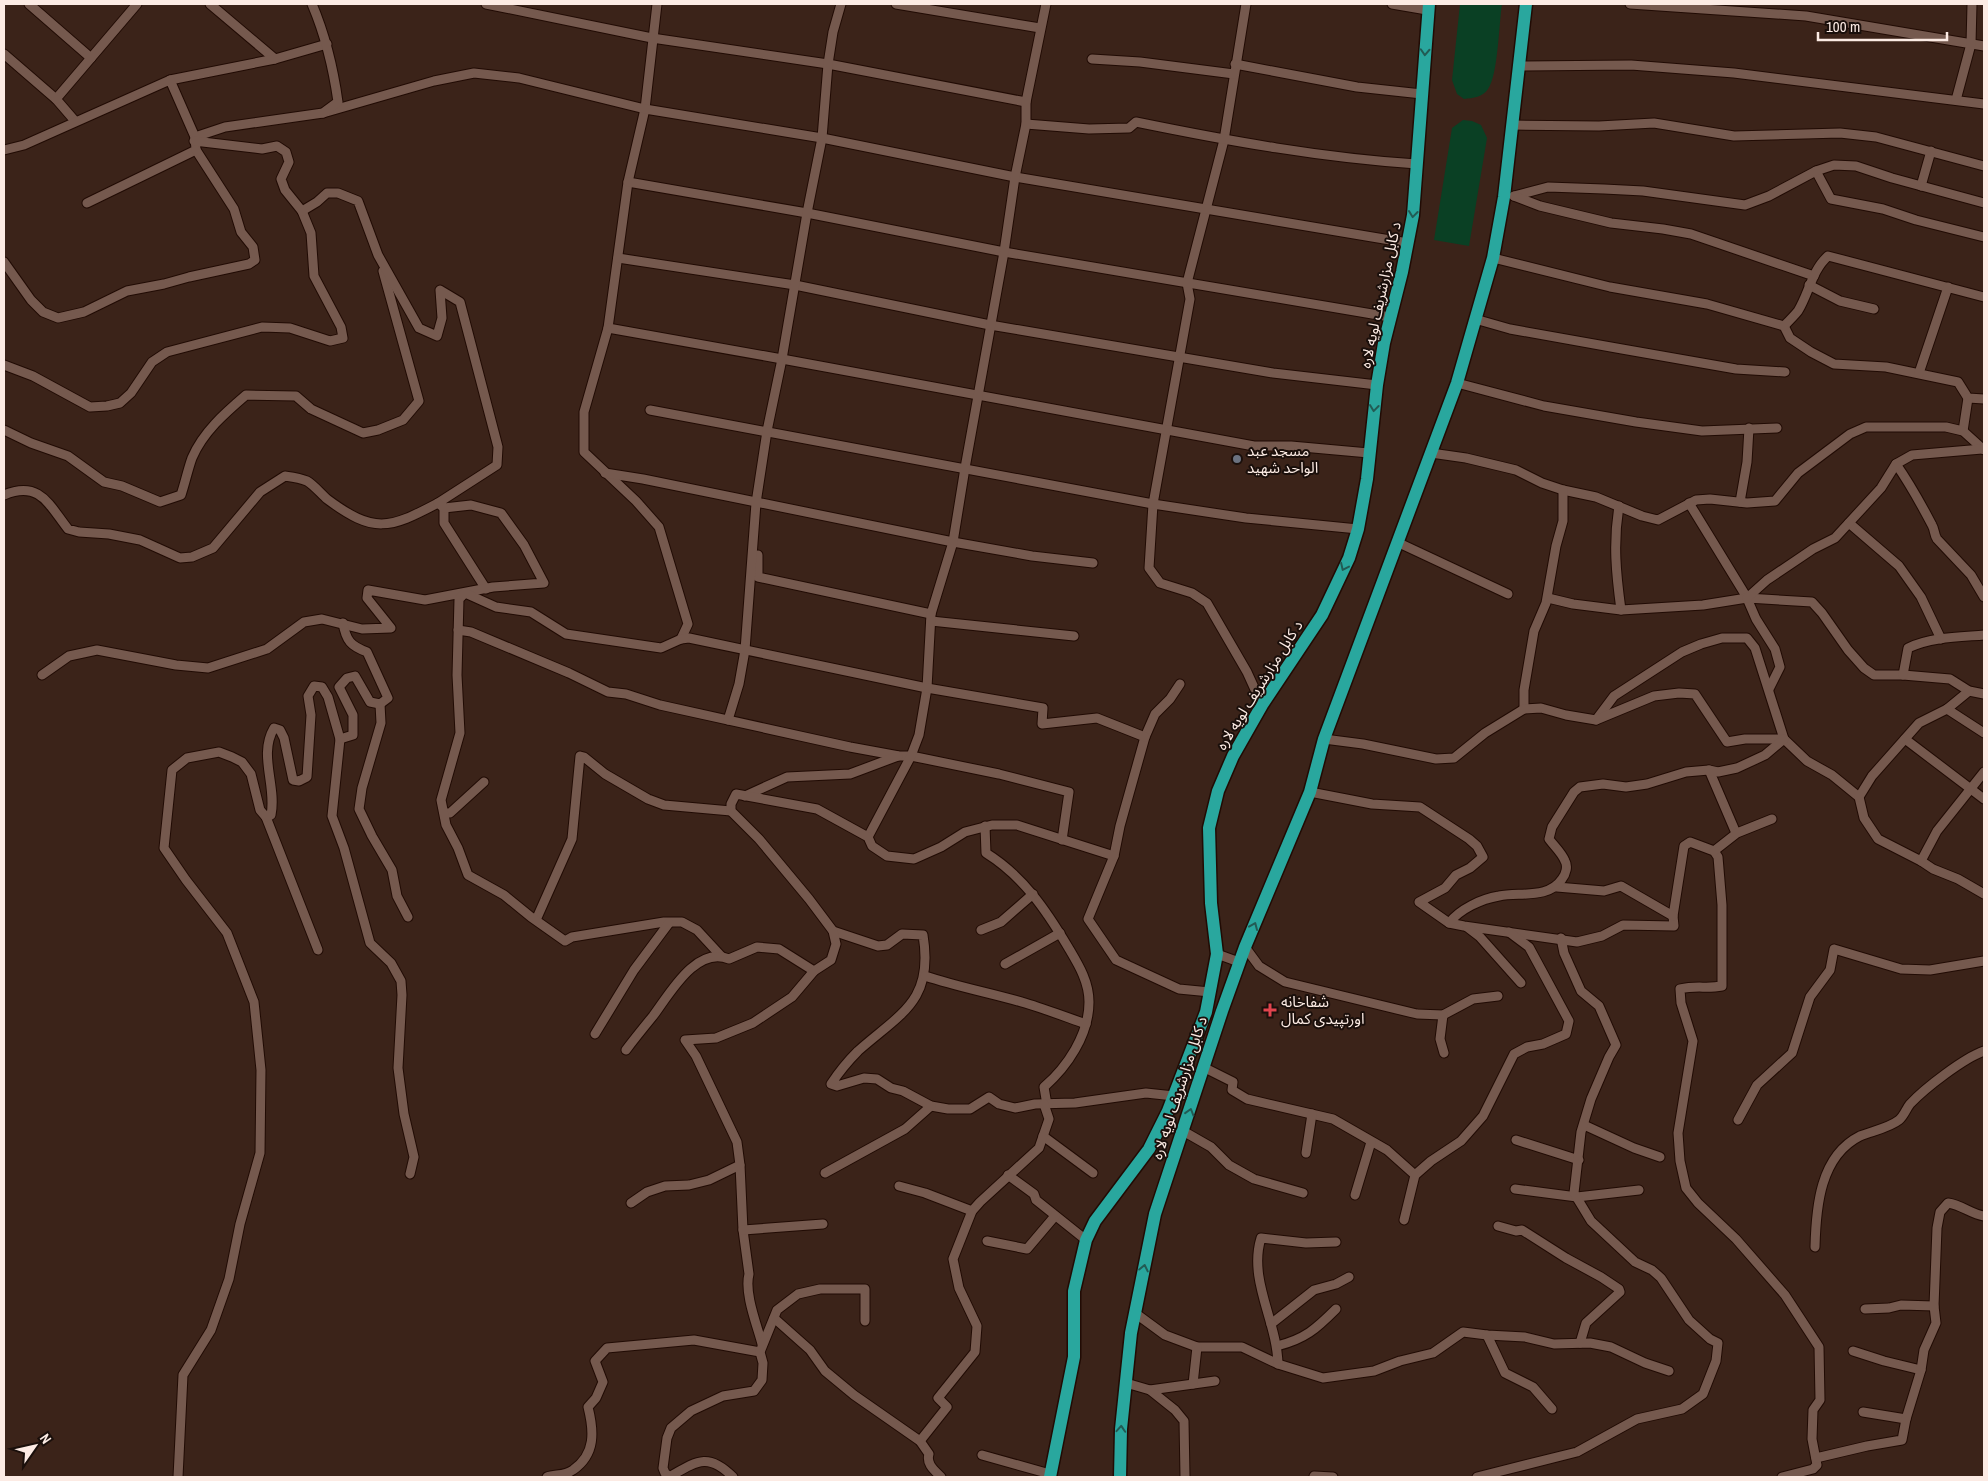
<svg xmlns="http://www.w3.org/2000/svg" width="1988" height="1481" viewBox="0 0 1988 1481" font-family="'Archivo Narrow','Noto Sans Arabic',sans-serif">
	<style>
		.green { fill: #0a4024 }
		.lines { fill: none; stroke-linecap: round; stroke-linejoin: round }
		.minor-casing { stroke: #210b04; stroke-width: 11 }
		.highway-casing { stroke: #210b04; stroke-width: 15 }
		.minor { stroke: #75594e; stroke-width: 9 }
		.highway { stroke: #29a79e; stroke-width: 12 }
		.oneway { stroke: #225b54 }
		.worship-dot { fill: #6b7280; stroke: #1a0f0b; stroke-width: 2 }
		.health-dot { fill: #e0444e; stroke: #1a0f0b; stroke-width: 2 }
		.labels { text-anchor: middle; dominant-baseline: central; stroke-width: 4; stroke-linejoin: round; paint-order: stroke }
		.street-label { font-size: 15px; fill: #fcebe4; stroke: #1a0f0b }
		.poi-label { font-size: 15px; fill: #fcebe4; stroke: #1a0f0b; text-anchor: start }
	</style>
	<rect width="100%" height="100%" fill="#3b2319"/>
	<!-- green -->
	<g class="green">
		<path d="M1460,4h42c-3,18 -4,72 -14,85 -5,8 -15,9 -24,10l-7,-5 -5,-14z"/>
		<polygon points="1463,120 1472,121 1481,125 1487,138 1469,246 1434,240 1452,128"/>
	</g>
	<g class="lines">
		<!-- minor casing -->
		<g class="minor-casing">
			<g id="minor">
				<polyline points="29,4 91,58"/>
				<polyline points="210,4 275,59"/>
				<polyline points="486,4 652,38 828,64 1026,102"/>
				<polyline points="657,4 645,109 628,182 608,328 584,412 584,452 636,501 659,527 688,624 681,639"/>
				<polyline points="896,4 1040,28"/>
				<polyline points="1246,4 1224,140 1187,283 1190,299 1153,504 1149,568 1160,583 1192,593 1207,603 1247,672 1262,705"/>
				<polyline points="1392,4 1427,10"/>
				<polyline points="1630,4 1806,16 1984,46"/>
				<polyline points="4,54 56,99 75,121"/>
				<polyline points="1092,59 1140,62 1234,74"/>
				<polyline points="1235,64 1357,87 1422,94"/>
				<polyline points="1519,66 1631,65 1734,73 1984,104"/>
				<polyline points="170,80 275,59 327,44"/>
				<polyline points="56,99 137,4"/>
				<polyline points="1956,100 1971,44 1972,4"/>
				<polyline points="323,113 434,81 474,73 519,78 645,109 822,138 1015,177 1408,243"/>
				<path d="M1026,124l63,5 40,-1 7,-6c93,19 187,36 281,42"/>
				<polyline points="1512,125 1599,126 1654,123 1734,136 1840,133 1876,137 1984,166"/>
				<path d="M195,137l30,-10 98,-14 15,-11c-5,-36 -12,-65 -26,-98"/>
				<polyline points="4,150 24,145 170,80 195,137 196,150 87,203"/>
				<polyline points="1816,171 1831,199 1883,209 1916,220 1984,237"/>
				<polyline points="628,182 807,213 1004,252 1390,317"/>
				<polyline points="1921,186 1931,151"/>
				<polyline points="1514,196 1548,187 1604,189 1643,191 1745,205 1769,196 1816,171 1834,165 1856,166 1892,178 1984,203"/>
				<polyline points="1514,196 1540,206 1611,223 1663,229 1691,234 1814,276"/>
				<polyline points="618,258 795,285 990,325 1273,373 1377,385"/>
				<polyline points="1493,258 1610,287 1707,304 1784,326 1790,338 1811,352 1834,364 1886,367 1958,382 1968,398 1984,399"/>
				<polyline points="4,262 31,300 43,312 58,318 84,312 127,291 164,284 189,277 249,264 255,260 253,247 241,232 234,209 196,150"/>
				<polyline points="1809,285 1840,301 1874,309"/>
				<polyline points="1475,319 1510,329 1622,349 1736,369 1785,372"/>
				<path d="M1784,326c5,-5 10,-10 14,-15 11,-18 14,-41 30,-55l156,41"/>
				<polyline points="608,328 782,359 1254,446 1291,446 1369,453"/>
				<polyline points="4,365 33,376 90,407 107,406 120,403 131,393 152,362 167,352 262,327 290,328 330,341 343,338 341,327 314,276 311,233 302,211"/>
				<polyline points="1919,373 1948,287"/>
				<polyline points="1457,383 1544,406 1636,422 1702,431 1777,428"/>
				<polyline points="650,410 1153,504 1246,518 1358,529"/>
				<path d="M4,430l27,13 37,13 36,26 18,4 38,16 21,-7c4,-12 7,-26 11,-37 11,-26 33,-45 54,-63l50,1 15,13 52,24 15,-3 25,-10 16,-19 -36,-130"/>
				<polyline points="1963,431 1968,398"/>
				<polyline points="1431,453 1466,458 1516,470 1542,483 1563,490 1596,497 1642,516 1658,520 1696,500 1710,499 1747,503 1775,501 1798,473 1850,434 1866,427 1946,427 1963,431 1984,450"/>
				<path d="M1896,464c14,20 25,40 36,61 3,5 2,10 5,14l34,36 13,22"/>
				<polyline points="605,473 643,479 953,542 1032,556 1093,563"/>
				<path d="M4,495c36,-15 45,10 64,34l11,3 30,2 31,6 40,18 12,-1 21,-9 47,-56 25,-16c7,1 15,2 22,5 7,4 14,13 20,18 47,35 62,30 111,4"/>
				<polyline points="1740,502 1747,462 1749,428"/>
				<polyline points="1689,503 1746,596 1756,619 1775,649 1780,667 1769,689"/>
				<path d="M1619,506c-6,37 -3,67 2,104"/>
				<polyline points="444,508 444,523 486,589"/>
				<polyline points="1849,523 1899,566 1921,597 1941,639"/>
				<polyline points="1399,543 1508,594"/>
				<polyline points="758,555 758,577 931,614"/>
				<polyline points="1548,598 1573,604 1621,610 1703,605 1747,598 1812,602 1822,613 1848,650 1864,668 1874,675 1903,675 1950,679 1969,691 1984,694"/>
				<polyline points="1747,598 1767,580 1813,549 1835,538 1881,488 1896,464 1912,455 1982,449"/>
				<polyline points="931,621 1074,636"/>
				<polyline points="458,630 471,632 569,673 608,692 626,694 660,705 850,747 899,756 911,756 999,774 1069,792 1062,840"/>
				<polyline points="42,675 69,656 97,650 176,665 208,668 267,649 304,622 322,619 362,629 391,628 367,598 368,590 425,600 493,587 544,583 524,545 501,513 471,505 444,508 438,503 497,465 498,447 460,302 440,290 442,318 437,336 419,328 378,255 358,201 338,193 327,193 317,202 302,211 285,190 281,179 289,162 286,152 277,146 262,149 194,141"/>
				<path d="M1903,675l5,-27c23,-11 51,-11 76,-13"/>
				<polyline points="1180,684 1170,699 1155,714 1145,737 1120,826 1114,856 1088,919 1116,960 1179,989 1210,992"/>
				<polyline points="380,704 381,723 362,788 359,809 372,836 392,870 397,896 408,917"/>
				<polyline points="1524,709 1524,690 1534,631 1546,603 1556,546 1563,521 1563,490"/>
				<polyline points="1947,709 1984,733"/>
				<polyline points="728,720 739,684 745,650 756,503 767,431 782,359 807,213 822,138 828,64 833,32 841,4"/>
				<polyline points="1596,720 1614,696 1682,652 1701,644 1722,638 1747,638 1755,648 1784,739 1807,761 1832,775 1859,797 1864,818 1878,839 1921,861 1933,869 1958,879 1984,894"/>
				<polyline points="340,739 332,816 344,848 370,943 391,963 401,981 402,995 398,1068 404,1114 414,1157 410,1174"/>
				<polyline points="1324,739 1363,744 1436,759 1454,758 1485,733 1524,709 1541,708 1566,715 1596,720 1654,696 1679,693 1695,694 1727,742 1745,739 1784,739"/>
				<polyline points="1905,739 1984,799"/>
				<polyline points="1709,770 1736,833"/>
				<path d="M1310,792l62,12 48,3 49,32 8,7 6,11 -13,11 -14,7 -11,13 -26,14 30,21 15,3 113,16 25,-6 21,-11 51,1 -1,-10 11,-70 6,-4 24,9 4,6 4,48v81c-16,3 -25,-1 -42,3l1,14 12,38 -15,92 2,28 6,27 12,15 38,36 49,56 34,52 1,53 -7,10 -1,29 5,26 -4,4 -31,8"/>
				<polyline points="745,796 787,777 850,774 898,756"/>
				<polyline points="1859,797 1872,776 1919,723 1947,709 1969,691"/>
				<polyline points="445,813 450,813 484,782"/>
				<polyline points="266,817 318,950"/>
				<path d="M985,826l1,27c37,23 60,57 82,94 10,17 21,34 21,55 0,33 -22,65 -45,85l3,18"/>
				<polyline points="868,837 911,756 919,735 927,688 931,614 953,542 965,468 1004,252 1015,177 1026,124 1026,102 1046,4"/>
				<polyline points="1714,851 1737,833 1772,819"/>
				<polyline points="1921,861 1937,831 1984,772"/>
				<polyline points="1557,887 1604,891 1621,886 1673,916"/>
				<polyline points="536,920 572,839 580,756 584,757 605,774 648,799 664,805 731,811"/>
				<path d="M1449,923c11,-14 32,-24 50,-27 21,-4 50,3 63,-17 4,-5 6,-13 3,-18 -3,-8 -11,-15 -16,-22l3,-12 22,-35 6,-5 23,-3 23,3 21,-3 39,-12 23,-2 9,2 19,-4 28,-13 19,-16"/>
				<polyline points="1467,927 1480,937 1521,983"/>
				<polyline points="981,930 1001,922 1033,894"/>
				<path d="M833,931l45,15 9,-1 15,-11 21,1c11,66 -22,78 -65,116 -10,10 -19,21 -27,33l6,2 27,-8 13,1 14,9 12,3 28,15 17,3h22l19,-12 10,7 16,4 20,-4 40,-1 71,-10 28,3"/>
				<polyline points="1245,947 1259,966 1285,982 1417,1014 1443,1015 1473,999 1498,996"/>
				<polyline points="1217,954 1239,962"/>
				<polyline points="721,956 697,930 682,922 664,922 572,937 565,941 531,917 504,895 468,875 458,848 446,825 441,800 460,733 457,675 459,599 465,593 496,607 531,612 566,634 661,648 681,639 689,638 927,688 1043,708 1042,724 1097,718 1145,737"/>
				<polyline points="1005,964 1060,933"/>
				<path d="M925,976c33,11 66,17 100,27 20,6 41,14 61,21"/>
				<polyline points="1443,1015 1440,1039 1444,1053"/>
				<polyline points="595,1034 634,970 669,923"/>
				<path d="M626,1050c9,-12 18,-23 27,-34 16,-21 43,-71 76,-57l28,-12 22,2 35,22"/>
				<polyline points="1203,1067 1233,1082 1232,1090 1247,1099 1333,1119 1387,1150 1415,1175"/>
				<polyline points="1738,1120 1757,1085 1792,1053 1810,997 1830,970 1834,949 1901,969 1930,970 1984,961"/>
				<polyline points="1584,1125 1634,1148 1660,1157"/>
				<polyline points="1183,1131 1211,1147 1229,1165 1254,1179 1303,1193"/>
				<polyline points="1043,1136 1093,1173"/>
				<polyline points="1516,1140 1579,1160"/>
				<polyline points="1306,1153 1312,1114"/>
				<path d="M740,1165l3,65 6,44c-5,19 8,51 13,70"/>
				<polyline points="825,1173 905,1129 931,1106"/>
				<polyline points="1008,1175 1034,1194 1036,1200 1086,1240"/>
				<polyline points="899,1186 925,1193 972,1211"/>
				<polyline points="1515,1189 1577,1197 1639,1190"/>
				<polyline points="1355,1195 1371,1142"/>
				<polyline points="631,1203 647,1192 665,1186 689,1185 709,1180 740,1165 737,1142 696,1056 685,1040 716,1038 753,1023 792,997 814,971 831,960 836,944 833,931 809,899 759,839 731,811 731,804 736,794 817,809 868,837 872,846 887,856 914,859 941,847 965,832 992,825 1017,825 1114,856"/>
				<polyline points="1404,1220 1415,1175 1431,1161 1461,1141 1483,1116 1514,1054 1527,1047 1543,1044 1566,1034 1569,1021 1529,947 1509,932"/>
				<polyline points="1498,1226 1516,1231 1522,1230 1566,1258 1601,1277 1619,1289 1620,1292 1586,1323 1580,1343"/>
				<polyline points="743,1230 823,1224"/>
				<polyline points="987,1241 1027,1249 1055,1216"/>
				<path d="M1815,1247c1,-40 5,-91 45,-111 12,-5 29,-8 39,-16 5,-4 7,-11 11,-16 15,-16 54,-46 74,-53"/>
				<polyline points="1865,1309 1889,1308 1901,1305 1934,1306"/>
				<polyline points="1135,1313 1165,1335 1197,1347 1242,1347 1278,1364 1323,1378 1374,1371 1400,1361 1433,1353 1463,1332 1487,1335 1525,1337 1554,1344 1590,1343 1611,1347 1645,1363 1669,1371"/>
				<path d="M774,1318l36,32 15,21 29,24 66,46 9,13c-3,10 5,16 12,23"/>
				<polyline points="1271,1324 1314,1290 1336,1284 1349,1277"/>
				<polyline points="1487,1335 1505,1373 1533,1387 1552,1409"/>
				<path d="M1277,1346c28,-7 39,-17 59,-37"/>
				<polyline points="1853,1351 1884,1361 1921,1370"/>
				<path d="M1278,1364c-1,-43 -30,-84 -17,-126l45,5 30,-1"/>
				<polyline points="1126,1383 1150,1390 1215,1381"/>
				<polyline points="1193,1384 1197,1347"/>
				<polyline points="1150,1390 1175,1410 1184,1421 1185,1477"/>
				<polyline points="1863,1412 1906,1419"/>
				<polyline points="920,1441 947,1407 938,1398 975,1352 977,1326 959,1288 953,1259 972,1211 980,1202 1039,1148 1049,1119 1044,1104"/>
				<polyline points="982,1455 1050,1474"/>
				<path d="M1816,1458l51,-12 35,-6 4,-21 15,-49 3,-20 12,-27 -2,-17 3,-78 3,-16 8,-9c14,2 23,11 36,13"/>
				<polyline points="1314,1476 1333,1477"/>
				<path d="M178,1477l5,-102 28,-45 18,-51 11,-55 20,-71 1,-83 -7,-68 -27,-69 -41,-53 -22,-32 8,-78 15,-12 32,-6 13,5 10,5 9,12 9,36 6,7 5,-2c6,-29 -13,-60 3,-87l6,2 4,8 9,42 6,1 8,-4 4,-62 -3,-19 6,-10 8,1 6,10 12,42 13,-4v-20l-14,-28 8,-9 8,-2 15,26 10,2 8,-6 -21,-46c-16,-6 -21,-11 -24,-29"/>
				<path d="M547,1477c8,-3 18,-1 26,-7 23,-16 21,-39 15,-63l8,-9 7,-16 -8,-21 12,-13 87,-8 66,12"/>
				<path d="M669,1477c28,-16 39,-25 64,0"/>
				<polyline points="670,1477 665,1473 663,1468 667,1438 671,1428 691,1411 723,1396 754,1391 762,1380 763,1363 760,1352 777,1310 798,1294 820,1289 865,1289 865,1321"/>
				<polyline points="1477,1477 1577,1452 1637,1419 1682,1409 1703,1394 1716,1361 1718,1343 1710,1339 1689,1320 1661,1278 1652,1270 1635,1262 1591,1221 1574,1193 1581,1132 1591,1099 1609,1057 1616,1045 1599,1006 1581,991 1564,953 1561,938"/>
			</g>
		</g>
		<!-- highway casing -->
		<g class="highway-casing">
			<g id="highway">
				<polyline points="1050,1477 1074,1357 1074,1291 1086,1240 1095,1221 1149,1149 1168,1111 1206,1012 1217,954 1211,903 1209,828 1218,791 1233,756 1262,705 1322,615 1349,558 1358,529 1367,479 1377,385 1384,343 1402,272 1413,215 1429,4"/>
				<polyline points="1120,1477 1121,1429 1131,1333 1155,1214 1222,1011 1245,947 1310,792 1324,739 1457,383 1493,258 1504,197 1526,4"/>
			</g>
		</g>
		<!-- minor -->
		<use href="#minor" class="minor"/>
		<!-- highway -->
		<use href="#highway" class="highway"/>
	</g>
	<!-- one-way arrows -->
	<defs><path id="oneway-chevron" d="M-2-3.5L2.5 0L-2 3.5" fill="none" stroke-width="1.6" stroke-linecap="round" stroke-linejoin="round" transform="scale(1.25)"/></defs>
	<g class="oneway">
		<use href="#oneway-chevron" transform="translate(1425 52) rotate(93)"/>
		<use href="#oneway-chevron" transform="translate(1413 214) rotate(97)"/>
		<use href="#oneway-chevron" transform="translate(1374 408) rotate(97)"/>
		<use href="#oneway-chevron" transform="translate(1344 567) rotate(115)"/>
		<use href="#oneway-chevron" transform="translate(1254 926) rotate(-67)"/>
		<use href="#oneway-chevron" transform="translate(1190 1112) rotate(-73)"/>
		<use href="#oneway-chevron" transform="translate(1144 1268) rotate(-78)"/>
		<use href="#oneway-chevron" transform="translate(1121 1429) rotate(-86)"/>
	</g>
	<!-- markers -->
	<circle class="worship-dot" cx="1237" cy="459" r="5"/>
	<path class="health-dot" d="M1267.5 1002.5h5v5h5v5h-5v5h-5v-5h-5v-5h5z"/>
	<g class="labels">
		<!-- street labels -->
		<g class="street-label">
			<text transform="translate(1380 295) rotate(-78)">د کابل مزارشریف لویه لاره</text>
			<text transform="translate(1259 685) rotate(-58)">د کابل مزارشریف لویه لاره</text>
			<text transform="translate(1179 1088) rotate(-72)">د کابل مزارشریف لویه لاره</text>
		</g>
		<!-- poi labels -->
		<g class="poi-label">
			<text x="1247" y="450">مسجد عبد<tspan x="1247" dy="17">الواحد شهید</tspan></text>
			<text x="1281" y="1001">شفاخانه<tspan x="1281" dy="17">اورتپیدی کمال</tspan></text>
		</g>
	</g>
	<!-- border -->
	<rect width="1988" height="1481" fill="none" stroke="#fcebe4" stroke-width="10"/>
	<!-- north arrow -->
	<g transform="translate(35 1446) rotate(56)" stroke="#1a0f0b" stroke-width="4" paint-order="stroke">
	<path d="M0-4L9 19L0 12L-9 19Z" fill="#fcebe4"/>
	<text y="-8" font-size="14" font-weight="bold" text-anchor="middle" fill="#fcebe4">N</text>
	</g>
	<!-- scale -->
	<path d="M1818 32v8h129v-8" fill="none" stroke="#fcebe4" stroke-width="2.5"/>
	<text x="1826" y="32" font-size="15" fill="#fcebe4" stroke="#1a0f0b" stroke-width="4" paint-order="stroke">100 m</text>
</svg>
